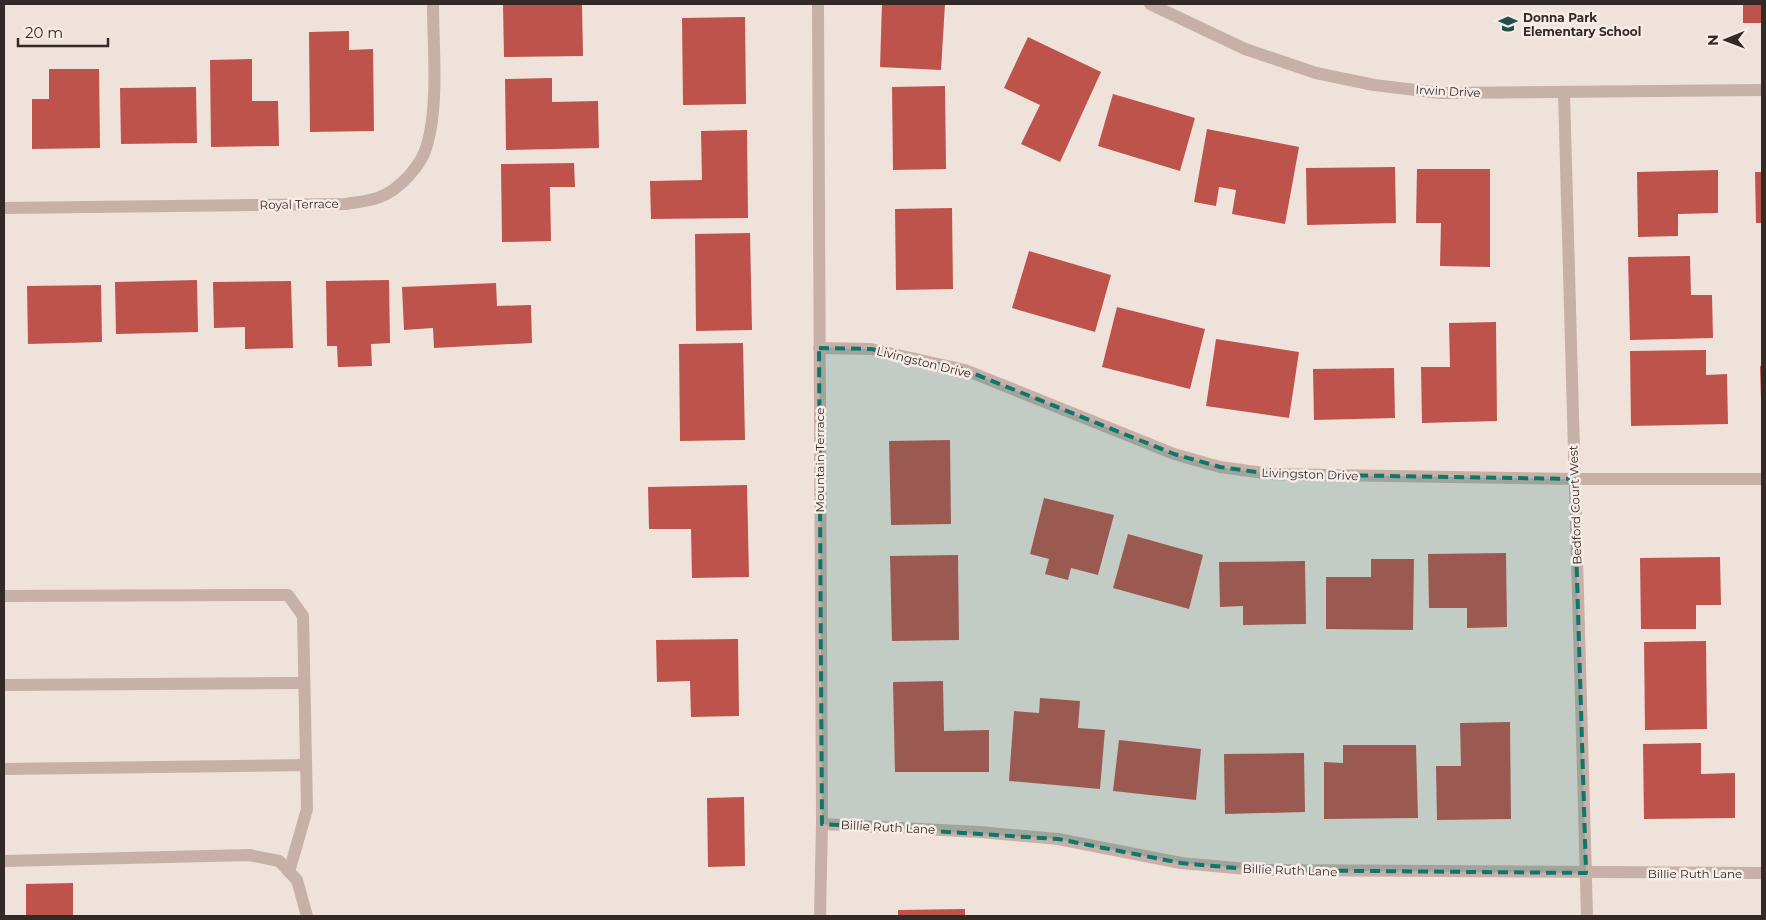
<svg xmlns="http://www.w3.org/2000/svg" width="1766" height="920" viewBox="0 0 1766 920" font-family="Montserrat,sans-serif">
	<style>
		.building { fill: #bd534b }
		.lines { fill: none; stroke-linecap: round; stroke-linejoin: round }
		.lane { stroke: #c6b0a7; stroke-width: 12 }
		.street { stroke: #c6b0a7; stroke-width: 12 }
		.marked { fill: #0f766e; fill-opacity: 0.2; stroke: #0f766e; stroke-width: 4; stroke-dasharray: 10 6; stroke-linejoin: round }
		.labels { text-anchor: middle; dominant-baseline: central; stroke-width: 5; stroke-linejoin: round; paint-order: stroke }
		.poi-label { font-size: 12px; font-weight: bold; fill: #332927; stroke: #f7ece6; text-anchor: start }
		.street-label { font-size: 12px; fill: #332927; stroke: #f7ece6 }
	</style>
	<rect width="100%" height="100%" fill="#efe2da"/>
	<!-- building -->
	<g class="building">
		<polygon points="582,4 583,56 504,57 503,5"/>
		<polygon points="882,4 945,4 941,70 880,67"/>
		<rect x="1743" y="4" width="19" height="19"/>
		<polygon points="745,17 746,104 683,105 682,18"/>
		<polygon points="349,31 349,50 373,49 374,131 310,132 309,32"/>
		<polygon points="1028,37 1101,72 1060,162 1021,144 1040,105 1004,88"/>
		<polygon points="252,59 252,101 278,101 279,146 211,147 210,60"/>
		<polygon points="49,69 99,69 100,148 32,149 32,99 49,99"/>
		<polygon points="552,78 552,102 598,101 599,148 506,150 505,79"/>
		<polygon points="945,86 946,169 893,170 892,87"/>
		<polygon points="196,87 197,143 121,144 120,88"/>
		<polygon points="1113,94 1195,118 1180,171 1098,146"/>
		<polygon points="1207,129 1299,147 1285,224 1232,214 1236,190 1219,187 1216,206 1194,202"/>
		<polygon points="747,130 748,218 651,219 650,181 702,180 701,131"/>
		<polygon points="574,163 575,187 550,187 551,241 502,242 501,164"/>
		<polygon points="1395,167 1396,223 1307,225 1306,168"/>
		<polygon points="1417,169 1490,169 1490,267 1440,266 1441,223 1416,223"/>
		<polygon points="1718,170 1718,213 1678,214 1678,236 1638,237 1637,172"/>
		<polygon points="1755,172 1762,172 1762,223 1756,223"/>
		<polygon points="952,208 953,289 896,290 895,209"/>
		<polygon points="750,233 752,330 696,331 695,234"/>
		<polygon points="1029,251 1111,275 1095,332 1012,308"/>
		<polygon points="1690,256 1691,295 1712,295 1713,338 1630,340 1628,257"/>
		<polygon points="197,280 198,332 116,334 115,282"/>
		<polygon points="389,280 390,343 371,344 372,366 338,367 337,346 327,346 326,281"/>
		<polygon points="291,281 293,348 245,349 245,327 214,328 213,282"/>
		<polygon points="496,283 497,306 531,305 532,343 434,348 433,328 404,330 402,287"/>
		<polygon points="101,285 102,342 28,344 27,286"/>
		<polygon points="1117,307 1205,329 1190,389 1102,367"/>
		<polygon points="1496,322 1497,421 1422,423 1421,367 1450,367 1449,323"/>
		<polygon points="1216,339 1299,352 1289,418 1206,406"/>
		<polygon points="743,343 745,440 680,441 679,344"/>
		<polygon points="1706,350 1706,375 1727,374 1728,424 1631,426 1630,351"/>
		<polygon points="1760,366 1762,366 1762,399 1761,399"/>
		<polygon points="1394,368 1395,418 1314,420 1313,369"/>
		<polygon points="950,440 951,524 891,525 889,441"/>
		<polygon points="747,485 749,577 692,578 691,529 649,529 648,487"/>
		<polygon points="1044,498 1114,515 1098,575 1071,568 1068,580 1045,574 1049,559 1030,554"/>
		<polygon points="1128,534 1203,555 1189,609 1113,588"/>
		<polygon points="1506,553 1507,627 1467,628 1467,608 1429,608 1428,554"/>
		<polygon points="958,555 959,640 892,641 890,556"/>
		<polygon points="1720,557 1721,605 1696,605 1696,629 1641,629 1640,558"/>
		<polygon points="1371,559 1414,559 1413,630 1326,629 1326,577 1371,577"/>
		<polygon points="1305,561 1306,624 1243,625 1243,606 1220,607 1219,562"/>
		<polygon points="738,639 739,716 691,717 690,681 657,682 656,640"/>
		<polygon points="1706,641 1707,729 1645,730 1644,642"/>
		<polygon points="943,681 944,731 989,730 989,772 895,772 893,682"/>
		<polygon points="1040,698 1080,701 1078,728 1105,730 1100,789 1009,781 1014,711 1039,713"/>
		<polygon points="1510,722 1511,819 1437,820 1436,766 1461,766 1460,723"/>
		<polygon points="1119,740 1201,749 1196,800 1113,791"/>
		<polygon points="1701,743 1701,774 1735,773 1735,818 1644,819 1643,744"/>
		<polygon points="1343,745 1416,745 1418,818 1324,819 1324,762 1343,763"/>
		<polygon points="1304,753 1305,812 1225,814 1224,754"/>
		<polygon points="744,797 745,866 708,867 707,798"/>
		<polygon points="73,883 73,916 26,916 26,884"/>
		<polygon points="965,909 965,916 898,916 898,910"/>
	</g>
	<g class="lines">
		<!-- lane -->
		<g class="lane">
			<polyline points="4,596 288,595 303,616 307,809 289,872"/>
			<polyline points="4,685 304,683"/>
			<polyline points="4,769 306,765"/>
			<polyline points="4,861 249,855 279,861 297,880 307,916"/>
		</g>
		<!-- street -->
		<g class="street">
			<polyline points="818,4 822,824 820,916"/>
			<polyline points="1150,4 1245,49 1316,73 1374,85 1441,93 1762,90"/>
			<polyline points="1564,93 1587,916"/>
			<path d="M4,208l342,-4c11,-2 24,-3 34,-7 20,-8 42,-32 47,-52 12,-41 6,-99 6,-141"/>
			<polyline points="819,348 871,349 965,370 1174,454 1220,467 1271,474 1574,479 1762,479"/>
			<polyline points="822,824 980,832 1058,839 1181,863 1257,870 1762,873"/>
		</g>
	</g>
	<!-- marked area -->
	<path class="marked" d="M819,348l52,1 94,21 209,84 46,13 51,7 303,5 12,394 -329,-3 -76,-7 -123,-24 -236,-15z"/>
	<!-- icons -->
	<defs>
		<g id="school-bare" transform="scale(1.5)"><path d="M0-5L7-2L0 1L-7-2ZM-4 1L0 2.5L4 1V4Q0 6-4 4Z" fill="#20514c" stroke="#f7ece6" stroke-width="2.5" paint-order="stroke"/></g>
	</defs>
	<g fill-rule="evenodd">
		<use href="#school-bare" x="1508" y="24"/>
	</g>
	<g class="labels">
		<!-- poi labels -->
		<g class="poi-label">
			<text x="1523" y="17">Donna Park<tspan x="1523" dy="14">Elementary School</tspan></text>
		</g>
		<!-- street labels -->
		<g class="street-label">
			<text transform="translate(1448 91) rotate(3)">Irwin Drive</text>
			<text transform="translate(299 204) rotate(-1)">Royal Terrace</text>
			<text transform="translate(924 362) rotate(14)">Livingston Drive</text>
			<text transform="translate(819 460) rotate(-90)">Mountain Terrace</text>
			<text transform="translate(1310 474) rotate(2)">Livingston Drive</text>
			<text transform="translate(1575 505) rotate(-92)">Bedford Court West</text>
			<text transform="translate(888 827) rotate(3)">Billie Ruth Lane</text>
			<text transform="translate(1290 870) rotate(2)">Billie Ruth Lane</text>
			<text x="1695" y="873">Billie Ruth Lane</text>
		</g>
	</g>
	<!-- border -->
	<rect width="1766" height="920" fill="none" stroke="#332927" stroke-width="10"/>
	<!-- north arrow -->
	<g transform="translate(1726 40) rotate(269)" stroke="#f7ece6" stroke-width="4" paint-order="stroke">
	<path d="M0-4L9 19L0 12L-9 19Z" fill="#332927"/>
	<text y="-8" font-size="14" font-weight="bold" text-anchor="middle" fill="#332927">N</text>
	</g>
	<!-- scale -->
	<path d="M18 38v8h90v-8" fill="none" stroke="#332927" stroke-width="2.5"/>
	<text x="25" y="38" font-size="15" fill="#332927" stroke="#f7ece6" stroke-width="4" paint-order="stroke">20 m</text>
</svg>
